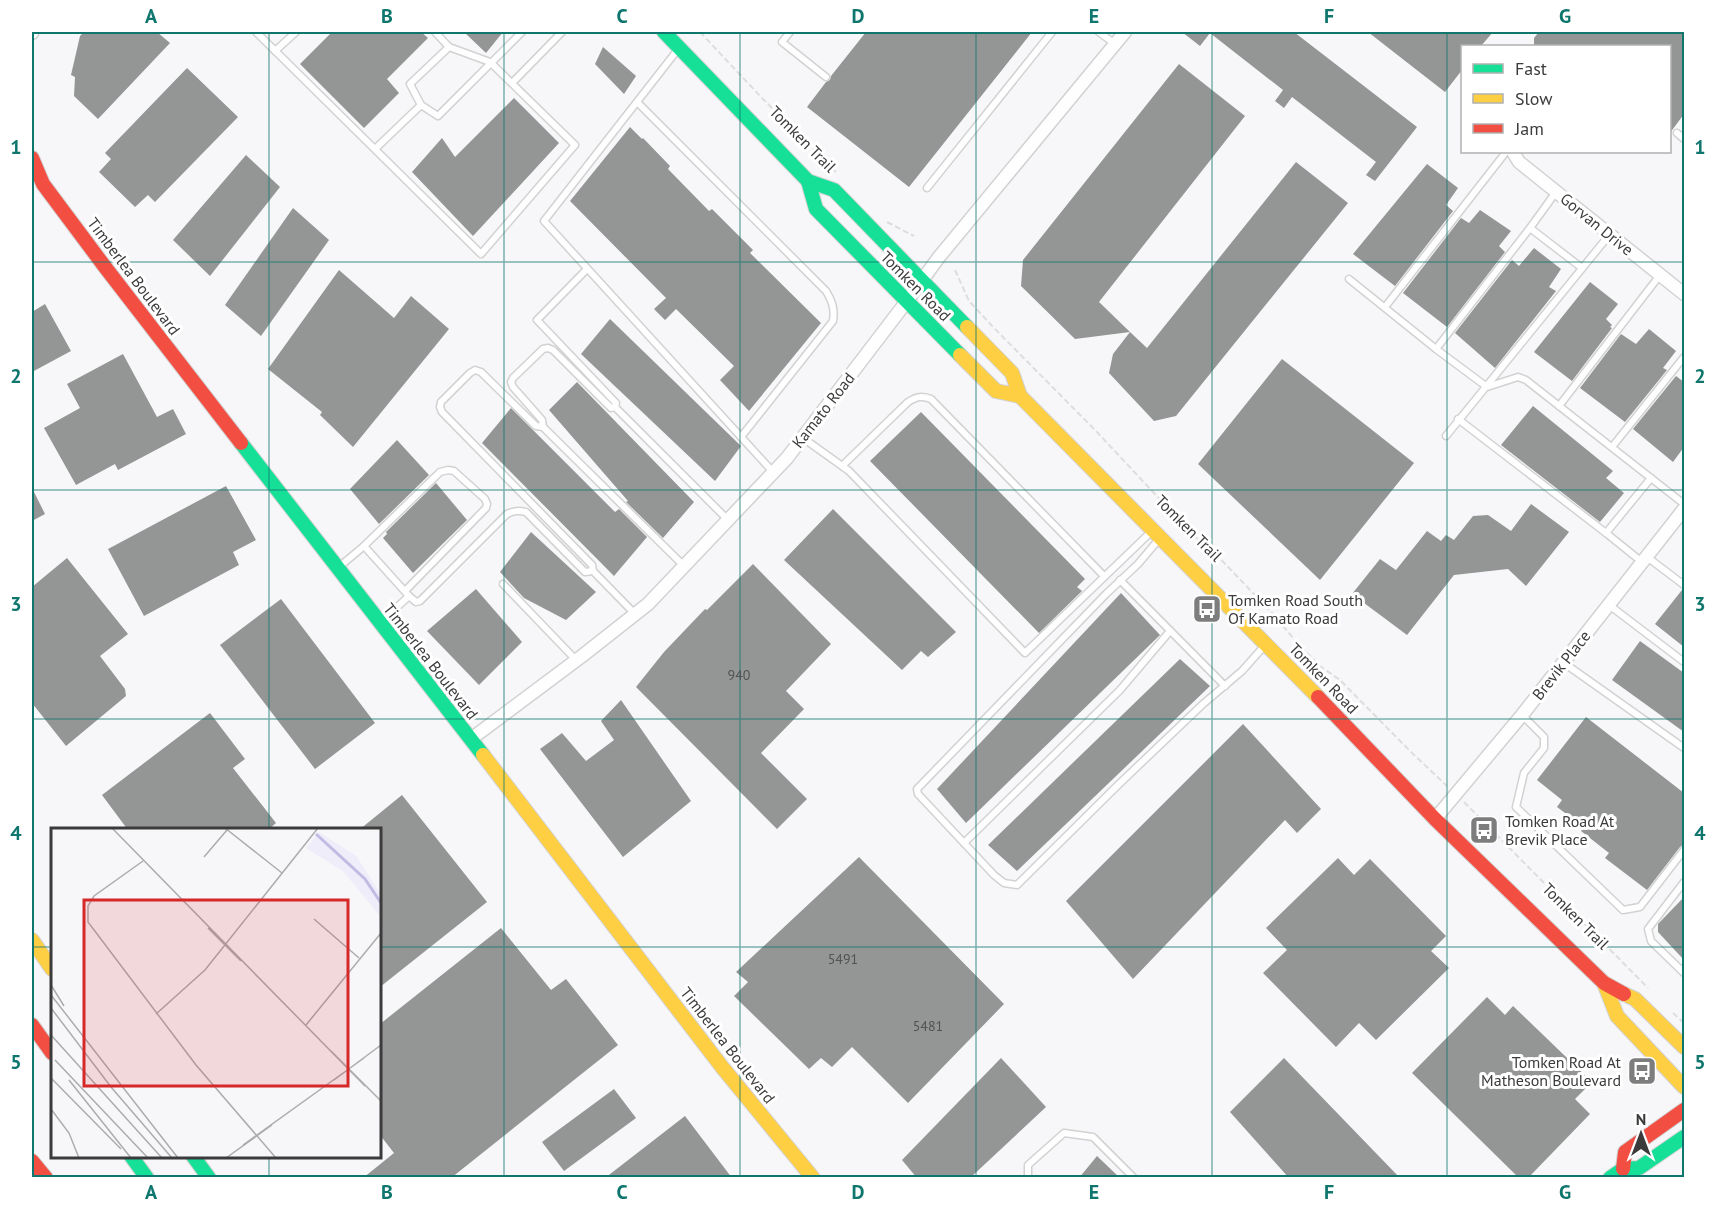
<svg xmlns="http://www.w3.org/2000/svg" width="1716" height="1209" viewBox="0 0 1716 1209" font-family="'PT Sans',sans-serif">
	<style>
		.building { fill: #949595 }
		.lines { fill: none; stroke-linecap: round; stroke-linejoin: round }
		.lane-casing { stroke: #d2d2d3; stroke-width: 9 }
		.street-casing { stroke: #d2d2d3; stroke-width: 15 }
		.fast-casing { stroke: #d2d2d3; stroke-width: 16 }
		.slow-casing { stroke: #d2d2d3; stroke-width: 16 }
		.jam-casing { stroke: #d2d2d3; stroke-width: 16 }
		.path { stroke: #ddddde; stroke-width: 2; stroke-dasharray: 6 3; stroke-linecap: butt }
		.lane { stroke: #fefefe; stroke-width: 6 }
		.street { stroke: #fefefe; stroke-width: 12 }
		.fast { stroke: #16e098; stroke-width: 14 }
		.slow { stroke: #ffcf43; stroke-width: 14 }
		.jam { stroke: #f24e42; stroke-width: 14 }
		.grid { fill: none; stroke: #0f766e; stroke-width: 1.5; stroke-opacity: 0.55 }
		.labels { text-anchor: middle; dominant-baseline: central; stroke-width: 6; stroke-linejoin: round; paint-order: stroke }
		.number-label { font-size: 14px; fill: #515252 }
		.street-label { font-size: 16px; fill: #3b3b3c; stroke: #fff }
		.poi-label { font-size: 16px; fill: #3b3b3c; stroke: #fff; text-anchor: start }
		.inset-river { fill: none; stroke: #c2bbe3; stroke-width: 3 }
		.inset-road { fill: none; stroke: #acacad; stroke-width: 1.5 }
		.view { fill: #d62828; fill-opacity: 0.15; stroke: #d62828; stroke-width: 3 }
		.inset-edge { fill: none; stroke: #3b3b3c; stroke-width: 3 }
		.neatline { fill: none; stroke: #0f766e; stroke-width: 2 }
		.grid-label { font-size: 20px; text-anchor: middle; font-weight: bold; fill: #0f766e }
	</style>
	<rect width="100%" height="100%" fill="#f7f7f9"/>
	<!-- building -->
	<g class="building">
		<polygon points="84,32 157,32 170,43 98,119 74,96 75,77 71,75 80,36"/>
		<polygon points="332,32 421,32 428,38 387,79 399,93 364,128 300,64"/>
		<polygon points="464,32 503,32 486,53"/>
		<polygon points="866,32 1032,32 909,187 807,107 826,82 830,80 831,76"/>
		<polygon points="1182,32 1294,32 1417,127 1375,181 1366,175 1376,162 1292,97 1284,108 1275,101 1283,90 1210,33 1200,46"/>
		<polygon points="1368,32 1493,32 1481,46 1462,46 1462,70 1445,92"/>
		<polygon points="1539,32 1684,32 1684,114 1670,133 1670,46 1534,46 1534,38"/>
		<polygon points="603,47 636,76 624,94 595,64"/>
		<polygon points="1179,64 1245,116 1099,302 1130,332 1075,339 1021,286 1023,260"/>
		<polygon points="187,68 238,117 155,202 148,195 135,207 99,172 111,159 105,153"/>
		<polygon points="514,98 559,143 473,236 412,172 442,138 455,157"/>
		<polygon points="630,127 642,139 643,138 670,166 668,169 709,211 712,209 753,250 750,253 821,323 749,411 720,380 734,366 676,309 665,320 654,309 666,298 570,201"/>
		<polygon points="246,155 280,187 210,276 173,240"/>
		<polygon points="1296,162 1348,203 1176,416 1154,421 1109,373 1113,354 1130,332 1147,348"/>
		<polygon points="1427,164 1458,188 1446,205 1453,211 1395,286 1353,254"/>
		<polygon points="293,208 329,240 261,336 225,305"/>
		<polygon points="1480,210 1511,231 1499,246 1505,252 1447,327 1403,293 1461,218 1469,223"/>
		<polygon points="1534,248 1561,269 1549,287 1556,291 1495,368 1455,333 1512,260 1519,266"/>
		<polygon points="339,270 394,318 411,296 449,329 353,447 320,415 322,412 268,369"/>
		<polygon points="1590,282 1618,304 1606,319 1612,325 1610,327 1612,328 1572,381 1534,352"/>
		<polygon points="45,304 71,351 32,372 32,312"/>
		<polygon points="610,319 741,446 715,481 581,354"/>
		<polygon points="1649,329 1676,351 1663,368 1667,370 1625,422 1580,388 1621,334 1636,344"/>
		<polygon points="123,354 157,417 173,409 186,434 118,470 115,464 76,485 44,428 80,408 67,384"/>
		<polygon points="1282,359 1414,463 1320,580 1198,464"/>
		<polygon points="1676,376 1684,382 1684,447 1673,462 1633,429"/>
		<polygon points="577,382 694,502 663,538 626,502 628,501 549,410"/>
		<polygon points="1533,406 1613,471 1606,478 1624,493 1600,522 1501,445"/>
		<polygon points="511,408 615,512 619,509 647,537 614,576 482,443"/>
		<polygon points="921,412 1085,579 1077,587 1082,591 1039,633 870,461"/>
		<polygon points="397,440 429,475 379,524 350,489"/>
		<polygon points="436,483 467,520 413,573 383,538 387,534 386,532"/>
		<polygon points="226,486 256,540 233,552 239,565 144,616 108,549"/>
		<polygon points="32,488 45,514 32,521"/>
		<polygon points="1531,504 1569,532 1526,586 1508,569 1454,575 1407,635 1352,594 1380,559 1396,570 1427,531 1441,541 1446,535 1454,540 1473,516 1488,515 1511,531"/>
		<polygon points="833,509 956,632 928,657 921,651 902,670 784,560"/>
		<polygon points="531,532 596,592 566,620 524,598 500,572"/>
		<polygon points="67,558 128,634 100,656 125,689 126,696 66,746 32,703 32,587"/>
		<polygon points="753,564 831,644 786,691 804,709 761,753 807,799 777,829 636,687 664,652 705,609 707,610"/>
		<polygon points="476,589 522,642 479,685 427,631"/>
		<polygon points="1682,590 1684,590 1684,647 1655,624"/>
		<polygon points="1121,593 1160,635 966,823 937,789"/>
		<polygon points="281,599 375,723 315,769 220,645"/>
		<polygon points="1640,641 1684,673 1684,732 1612,680"/>
		<polygon points="1180,659 1210,686 1017,871 988,845"/>
		<polygon points="621,700 691,801 623,857 540,749 562,733 586,761 614,740 601,721"/>
		<polygon points="210,713 245,759 233,768 276,823 268,830 128,830 102,795"/>
		<polygon points="1586,717 1684,793 1684,844 1680,847 1647,890 1605,858 1609,853 1581,831 1584,827 1557,807 1562,800 1537,780"/>
		<polygon points="1243,724 1321,809 1297,833 1285,820 1133,979 1066,901"/>
		<polygon points="402,795 487,902 380,987 380,830 359,830"/>
		<polygon points="859,857 1004,1004 908,1103 852,1047 832,1067 821,1058 809,1069 734,996 748,982 736,972"/>
		<polygon points="1338,858 1354,875 1370,859 1446,936 1431,951 1449,968 1376,1040 1359,1023 1336,1047 1263,973 1287,950 1266,928"/>
		<polygon points="1684,897 1684,960 1658,932 1658,924"/>
		<polygon points="501,928 551,990 566,979 618,1045 451,1178 363,1178 394,1153 380,1135 380,1024"/>
		<polygon points="1487,997 1505,1015 1513,1006 1592,1082 1575,1099 1590,1114 1528,1178 1519,1178 1412,1073"/>
		<polygon points="1001,1058 1046,1107 970,1178 917,1178 902,1160"/>
		<polygon points="1284,1058 1400,1178 1289,1178 1230,1112"/>
		<polygon points="614,1089 636,1118 564,1171 542,1142"/>
		<polygon points="685,1116 732,1178 605,1178"/>
		<polygon points="1097,1156 1120,1178 1079,1178"/>
	</g>
	<g class="lines">
		<!-- lane casing -->
		<g class="lane-casing">
			<g id="lane">
				<polyline points="256,32 481,254 575,145 490,62 449,47 435,32"/>
				<polyline points="790,32 782,42 826,77"/>
				<polyline points="1099,32 1115,44"/>
				<polyline points="679,48 544,221 773,472"/>
				<polyline points="275,51 296,32"/>
				<polyline points="512,83 562,32"/>
				<path d="M637,102l189,189c6,10 9,18 7,30l-92,116"/>
				<polyline points="421,105 410,84 449,47"/>
				<polyline points="1677,133 1684,139"/>
				<polyline points="375,149 421,105 438,116 522,32"/>
				<polyline points="927,188 1052,32"/>
				<polyline points="1530,228 1582,268"/>
				<polyline points="587,269 537,320 616,403 615,407 728,520"/>
				<polyline points="1349,279 1436,349 1487,387 1518,377 1526,380 1684,504"/>
				<polyline points="1385,307 1506,152"/>
				<polyline points="1436,349 1530,228 1556,192"/>
				<polyline points="1559,406 1660,275"/>
				<polyline points="1458,419 1606,533"/>
				<polyline points="543,427 542,420 513,387 511,382 513,378 543,349 548,348 553,350 611,408 615,407"/>
				<polyline points="1446,436 1610,234"/>
				<polyline points="803,438 849,471 1025,653 1153,530"/>
				<polyline points="1612,447 1684,357"/>
				<path d="M842,466l66,-64c8,-5 14,-7 23,-3l173,177"/>
				<polyline points="1160,538 1138,564 1106,594 917,789 918,794 994,875 1004,883 1017,885 1118,785 1203,704 1242,671 1266,644"/>
				<polyline points="1647,557 1684,585"/>
				<polyline points="1642,562 1606,533 1651,478"/>
				<polyline points="339,567 364,546"/>
				<polyline points="1120,580 1225,686"/>
				<polyline points="503,584 576,660"/>
				<polyline points="405,591 486,508 487,504 485,499 454,471 448,470 440,472 364,546 409,596"/>
				<polyline points="1609,605 1684,662"/>
				<polyline points="635,614 593,571 592,565 442,412 440,407 441,402 470,373 475,370 481,372 536,426 543,427 684,566"/>
				<path d="M381,622l28,-26 7,6 4,-1 87,-87c7,-3 11,-4 19,-2l59,60 8,-1"/>
				<polyline points="1564,663 1684,748"/>
				<polyline points="1522,715 1544,737 1544,748 1524,773 1516,807 1623,910 1640,907 1684,850"/>
				<polyline points="964,843 1120,690 1170,631"/>
				<polyline points="1684,882 1648,929 1651,941 1684,973"/>
				<polyline points="1028,1178 1028,1165 1064,1133 1093,1137 1134,1178"/>
			</g>
		</g>
		<!-- street casing -->
		<g class="street-casing">
			<g id="street">
				<polyline points="32,33 32,32"/>
				<polyline points="1513,152 1519,162 1684,294"/>
				<polyline points="471,739 582,656 648,604 787,458 907,301 939,257 1125,32"/>
				<polyline points="1435,819 1522,715 1684,509"/>
			</g>
		</g>
		<!-- fast casing -->
		<g class="fast-casing">
			<g id="fast">
				<polyline points="664,32 808,181 834,190 967,327"/>
				<polyline points="808,181 816,209 960,355"/>
				<polyline points="241,443 483,755"/>
				<polyline points="131,1156 147,1178"/>
				<polyline points="193,1156 209,1178"/>
				<polyline points="1610,1178 1623,1169 1639,1168 1684,1137"/>
			</g>
		</g>
		<!-- slow casing -->
		<g class="slow-casing">
			<g id="slow">
				<polyline points="967,327 1012,373 1020,396 1318,697"/>
				<polyline points="960,355 996,391 1020,396"/>
				<polyline points="483,755 722,1067 813,1178"/>
				<polyline points="32,940 52,969"/>
				<polyline points="1604,983 1617,1016 1684,1087"/>
				<polyline points="1624,994 1635,999 1684,1047"/>
			</g>
		</g>
		<!-- jam casing -->
		<g class="jam-casing">
			<g id="jam">
				<polyline points="32,158 43,184 105,267 241,443"/>
				<polyline points="1318,697 1435,819 1604,983 1624,994"/>
				<polyline points="32,1025 52,1053"/>
				<polyline points="32,1161 46,1178"/>
				<polyline points="1623,1169 1625,1152 1684,1110"/>
			</g>
		</g>
		<!-- path -->
		<g class="path">
			<polyline points="700,32 761,97 838,174"/>
			<polyline points="887,222 914,236"/>
			<polyline points="955,270 969,301 994,328 1096,431 1195,537 1209,547 1274,615 1298,644 1320,666 1340,680 1411,752 1447,786"/>
			<polyline points="1464,802 1648,988"/>
			<polyline points="1673,1013 1684,1023"/>
		</g>
		<!-- lane -->
		<use href="#lane" class="lane"/>
		<!-- street -->
		<use href="#street" class="street"/>
		<!-- fast -->
		<use href="#fast" class="fast"/>
		<!-- slow -->
		<use href="#slow" class="slow"/>
		<!-- jam -->
		<use href="#jam" class="jam"/>
	</g>
	<!-- grid -->
	<path class="grid" d="M269,32v798M504,32v1146M740,32v1146M976,32v1146M1212,32v1146M1447,32v1146M32,262h1652M32,490h1652M32,719h1652M32,947h20M380,947h1304M269,1156v22"/>
	<!-- icons -->
	<defs>
		<g id="bus-square" transform="scale(1.5)"><rect x="-9" y="-9" width="18" height="18" rx="4" fill="#7d7d7e" stroke="#fff"/><path d="M-5-6H5V4H4V6H2V4H-2V6H-4V4H-5ZM-3.5-4V0h7V-4ZM-3.5 1.2v1.5H-2V1.2ZM2 1.2v1.5H3.5V1.2Z" fill="#fff"/></g>
	</defs>
	<g fill-rule="evenodd">
		<use href="#bus-square" x="1207" y="609"/>
		<use href="#bus-square" x="1484" y="830"/>
		<use href="#bus-square" x="1642" y="1071"/>
	</g>
	<g class="labels">
		<!-- number labels -->
		<g class="number-label">
			<text x="739" y="675">940</text>
			<text x="843" y="959">5491</text>
			<text x="928" y="1026">5481</text>
		</g>
		<!-- street labels -->
		<g class="street-label">
			<text transform="translate(803 139) rotate(45)">Tomken Trail</text>
			<text transform="translate(1597 224) rotate(39)">Gorvan Drive</text>
			<text transform="translate(134 276) rotate(53)">Timberlea Boulevard</text>
			<text transform="translate(916 286) rotate(45)">Tomken Road</text>
			<text transform="translate(823 410) rotate(-52)">Kamato Road</text>
			<text transform="translate(1189 528) rotate(45)">Tomken Trail</text>
			<text transform="translate(431 661) rotate(52)">Timberlea Boulevard</text>
			<text transform="translate(1561 665) rotate(-52)">Brevik Place</text>
			<text transform="translate(1324 678) rotate(46)">Tomken Road</text>
			<text transform="translate(1576 916) rotate(45)">Tomken Trail</text>
			<text transform="translate(728 1045) rotate(52)">Timberlea Boulevard</text>
		</g>
		<!-- poi labels -->
		<g class="poi-label">
			<text x="1228" y="600">Tomken Road South<tspan x="1228" dy="18">Of Kamato Road</tspan></text>
			<text x="1505" y="821">Tomken Road At<tspan x="1505" dy="18">Brevik Place</tspan></text>
			<text x="1621" y="1062" text-anchor="end">Tomken Road At<tspan x="1621" dy="18">Matheson Boulevard</tspan></text>
		</g>
	</g>
	<!-- overview -->
	<g transform="translate(51 828)">
		<rect width="330" height="330" fill="#f7f7f9"/>
		<path d="M268,4l37,24 25,38v23l-38,-46 -37,-23z" fill="#eeedf9"/>
		<path class="inset-river" d="M265,6l49,45 16,24"/>
		<path class="inset-road" d="M61,0l253,258M174,0l57,45M153,29l23,-27M92,33l-49,35 -6,10v16l108,143 80,93M263,91l45,39M157,100l33,33M0,157l13,21M0,167l127,163M0,180l60,79 61,71M105,186l49,-44 113,-142M255,197l75,-92M0,207l111,123M280,223l50,50M4,232l93,98M0,250l70,71M18,252l62,78M283,252l47,-35M0,281l18,24 10,25M192,317l121,-87M175,330l46,-33"/>
		<path class="view" d="M33,72h264v186h-264z"/>
		<rect width="330" height="330" class="inset-edge"/>
	</g>
	<!-- border -->
	<rect width="1716" height="1209" fill="none" stroke="#ffffff" stroke-width="66"/>
	<!-- legend -->
	<rect x="1461" y="45" width="210" height="108" fill="#ffffff" stroke="#b1b1b1" stroke-width="1.5"/>
	<rect x="1473" y="64" width="30" height="9" fill="#16e098" stroke="#b1b1b1" stroke-width="1.5"/>
	<text x="1515" y="75" font-size="18" fill="#3b3b3c">Fast</text>
	<rect x="1473" y="94" width="30" height="9" fill="#ffcf43" stroke="#b1b1b1" stroke-width="1.5"/>
	<text x="1515" y="105" font-size="18" fill="#3b3b3c">Slow</text>
	<rect x="1473" y="124" width="30" height="9" fill="#f24e42" stroke="#b1b1b1" stroke-width="1.5"/>
	<text x="1515" y="135" font-size="18" fill="#3b3b3c">Jam</text>
	<!-- north arrow -->
	<g transform="translate(1641 1134)" stroke="#ffffff" stroke-width="4.5" paint-order="stroke">
	<path d="M0-4.5L10 22L0 15L-10 22Z" fill="#3b3b3c"/>
	<text y="-9" font-size="16" font-weight="bold" text-anchor="middle" fill="#3b3b3c">N</text>
	</g>
	<rect x="33" y="33" width="1650" height="1143" class="neatline"/>
	<g class="grid-label">
		<text x="151" y="23">A</text>
		<text x="387" y="23">B</text>
		<text x="622" y="23">C</text>
		<text x="858" y="23">D</text>
		<text x="1094" y="23">E</text>
		<text x="1329" y="23">F</text>
		<text x="1565" y="23">G</text>
		<text x="16" y="154">1</text>
		<text x="1700" y="154">1</text>
		<text x="16" y="383">2</text>
		<text x="1700" y="383">2</text>
		<text x="16" y="611">3</text>
		<text x="1700" y="611">3</text>
		<text x="16" y="840">4</text>
		<text x="1700" y="840">4</text>
		<text x="16" y="1069">5</text>
		<text x="1700" y="1069">5</text>
		<text x="151" y="1199">A</text>
		<text x="387" y="1199">B</text>
		<text x="622" y="1199">C</text>
		<text x="858" y="1199">D</text>
		<text x="1094" y="1199">E</text>
		<text x="1329" y="1199">F</text>
		<text x="1565" y="1199">G</text>
	</g>
</svg>
